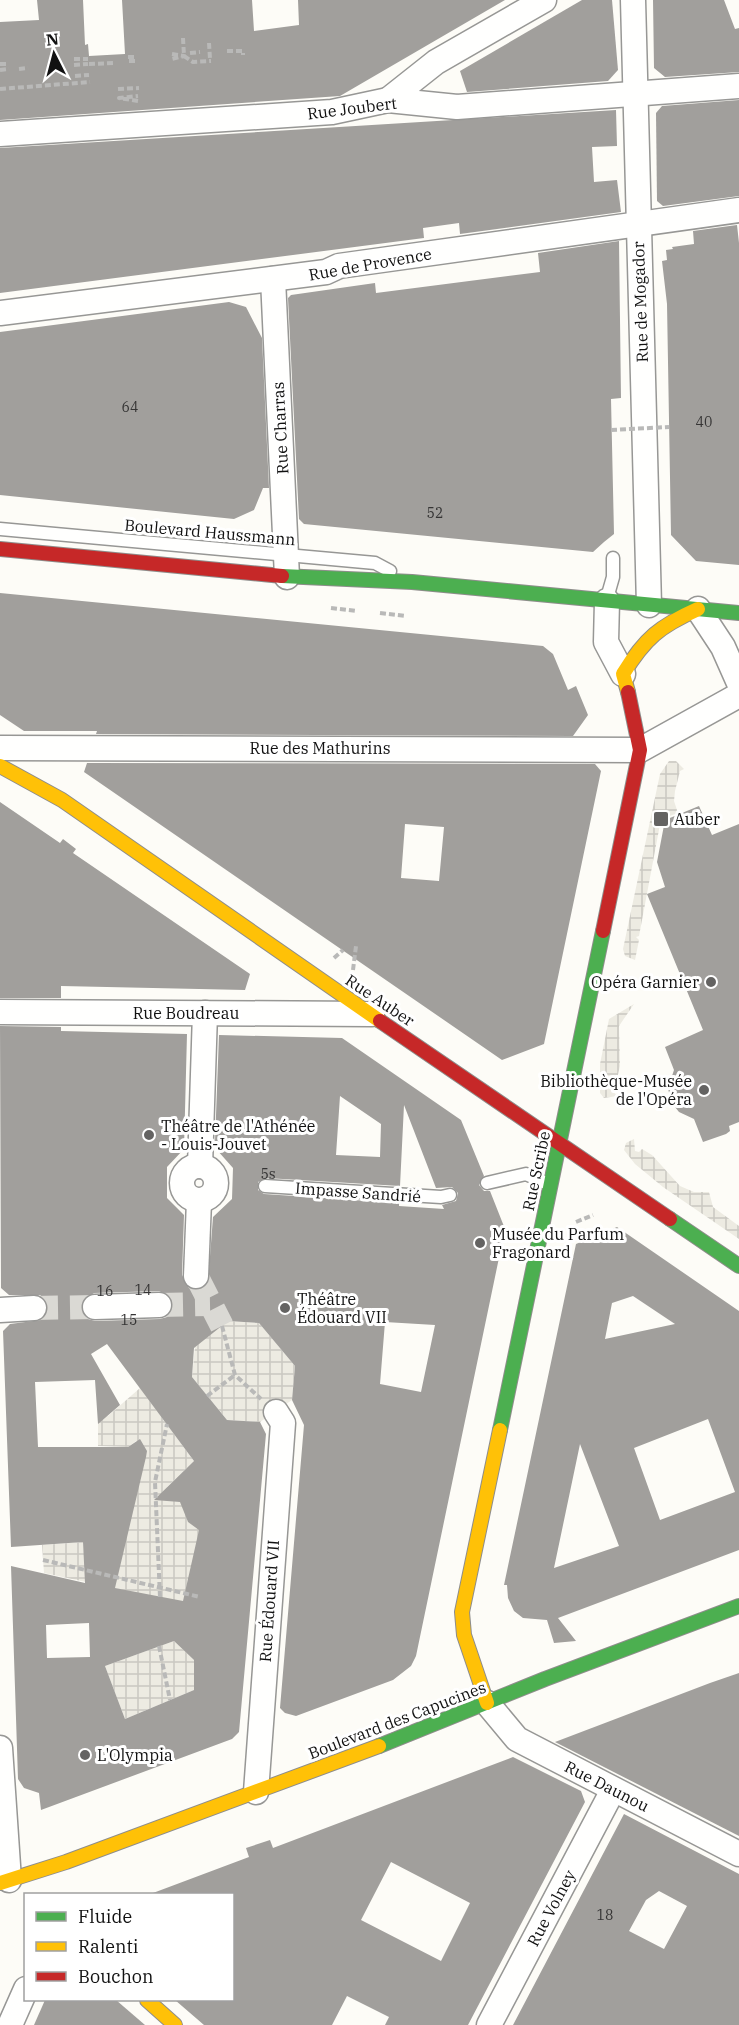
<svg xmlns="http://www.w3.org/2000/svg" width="739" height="2025" viewBox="0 0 739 2025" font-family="'IBM Plex Serif',serif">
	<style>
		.plaza { fill: url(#plaza-grid) }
		.building { fill: #a19f9c; fill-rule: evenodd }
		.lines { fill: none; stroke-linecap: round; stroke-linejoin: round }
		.street-tunnel { stroke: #dad9d4; stroke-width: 24; stroke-dasharray: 24 12; stroke-linecap: butt }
		.lane-casing { stroke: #979795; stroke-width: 15 }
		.street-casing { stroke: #979795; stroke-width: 27 }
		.fast-casing { stroke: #8e8d8b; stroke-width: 16 }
		.slow-casing { stroke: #8e8d8b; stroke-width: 16 }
		.jam-casing { stroke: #8e8d8b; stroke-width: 16 }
		.path { stroke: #b9b9b8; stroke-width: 4; stroke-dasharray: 6 3; stroke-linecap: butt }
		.lane { stroke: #fffffe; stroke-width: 12 }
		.street { stroke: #fffffe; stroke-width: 24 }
		.fast { stroke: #4caf50; stroke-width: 14 }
		.slow { stroke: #ffc107; stroke-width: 14 }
		.jam { stroke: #c62828; stroke-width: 14 }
		.path-bridge { stroke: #b9b9b8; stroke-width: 4; stroke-dasharray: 6 3; stroke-linecap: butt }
		.poi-dot { fill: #646362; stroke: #fff; stroke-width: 2 }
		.labels { text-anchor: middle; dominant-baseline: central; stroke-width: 6; stroke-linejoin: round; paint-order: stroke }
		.number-label { font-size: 14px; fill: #353434 }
		.street-label { font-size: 16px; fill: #111; stroke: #fff }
		.poi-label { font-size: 16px; fill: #111; stroke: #fff; text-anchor: start }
	</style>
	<defs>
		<pattern id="plaza-grid" width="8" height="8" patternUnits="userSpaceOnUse" patternTransform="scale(1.5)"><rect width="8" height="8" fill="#edebe2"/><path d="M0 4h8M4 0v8" fill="none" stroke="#cac8c1"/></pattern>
	</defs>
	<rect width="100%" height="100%" fill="#fdfcf7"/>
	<!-- plaza -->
	<g class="plaza">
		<polygon points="669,761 676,761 684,769 680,771 675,791 674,801 678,813 661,819 639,936 636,937 639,940 635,960 625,956 623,949 660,774"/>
		<polygon points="634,1004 619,1026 620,1066 616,1083 610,1088 617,1096 604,1098 600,1093 600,1064 609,1019"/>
		<polygon points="634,1139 635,1151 639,1152 642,1149 652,1155 680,1186 694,1192 709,1192 713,1207 739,1226 739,1239 663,1187 635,1164 624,1150 626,1143"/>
		<polygon points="228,1321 259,1323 295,1366 292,1400 260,1422 227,1420 192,1377 195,1346"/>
		<polygon points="140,1388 194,1461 167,1487 165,1500 182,1502 188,1522 200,1527 197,1606 44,1573 42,1545 83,1542 84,1553 141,1442 136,1441 128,1447 98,1446 98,1417 108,1416"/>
		<polygon points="174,1641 194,1660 194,1690 125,1719 105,1666"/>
	</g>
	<!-- building -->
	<g class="building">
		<polygon points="37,0 83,0 85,45 88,44 89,56 125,54 122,0 252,0 254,31 299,25 298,0 505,0 340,96 0,120 0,22 39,20"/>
		<polygon points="582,0 612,0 618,70 608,81 467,92 460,71"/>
		<polygon points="653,0 724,0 735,29 739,28 739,72 665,77 654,68"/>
		<polygon points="739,100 739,196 663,206 657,201 656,113 662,106"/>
		<polygon points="616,110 617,146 592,147 594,182 617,180 621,212 460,234 459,223 423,228 424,238 0,293 0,148"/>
		<polygon points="737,225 739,243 739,565 696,561 671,535 667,304 662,261 667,260 666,250 673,249 672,247 694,244 693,231"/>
		<polygon points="619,241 621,398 611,399 614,534 604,542 593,552 304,524 299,519 288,298 291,295 375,283 376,293 540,272 538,253"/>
		<polygon points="229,302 246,307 262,338 269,488 263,488 254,510 234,519 0,495 0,332"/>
		<polygon points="0,593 543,646 553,654 568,690 576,686 588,715 573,736 96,734 97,731 24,731 0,715"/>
		<path d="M87,763l508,1 6,7 -57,273 -42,16 -418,-288zM405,824l39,3 -5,54 -38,-3z"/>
		<polygon points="0,802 60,843 63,839 76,849 73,853 250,974 245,990 61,986 61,998 0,998"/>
		<polygon points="699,806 712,835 739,824 739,1122 729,1126 730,1131 726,1134 703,1142 694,1119 679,1112 671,1102 668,1088 674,1070 665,1047 703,1030 647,894 665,887 657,862 665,820"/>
		<path d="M0,1026l61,1v4l126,3 -3,115 -17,18v31l17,17 -2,60 7,13 13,1 6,-6 5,-66 19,-18 1,-31 -16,-18 -2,-8 4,-107 123,3 119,82 23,56 -5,9 5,6h6l15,38 -89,427 -5,10 -18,14 -97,36 -11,-3 -5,-5 24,-283 -12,-25 3,-34 -36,-43 -31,-2 -34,27 -2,29 35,43 33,2 6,12 -27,298 -7,7 -191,71 -2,-17 -15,-5 -6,-9 -7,-213 74,17 -2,-41 -72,5 -8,-216 7,-7 31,-4 7,-12 -2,-7 -6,-6h-31l-8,-7zM340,1096l41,28 -1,33 -44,-2zM404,1105l32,83 16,-1 6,6 -2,8 -14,4 2,4 -45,-3v-3l-135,-9 -6,-4v-8l8,-4 134,8zM159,1291l12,6 2,8 -6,12 -7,2 -65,2 -7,-2 -7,-11 2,-8 11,-7zM385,1322l50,3 -14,67 -41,-8zM107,1344l87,117 -40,39 26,2 8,20 11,8 -16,71 -68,-13 31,-131 1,-6 -7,-12 -12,8h-90l-3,-65 60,-2 3,44 22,-19 -29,-51zM89,1623l1,34 -43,1 -1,-33zM174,1641l20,19v30l-69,29 -20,-53z"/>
		<path d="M617,1227l122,84v239l-181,68 18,23 -22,2 -7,-23 -24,-2 -9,-7 -6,-13 -1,-13h-3l72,-341zM633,1296l42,28 -70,15 7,-36zM708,1419l27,73 -75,28 -26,-72zM580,1444l39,102 -65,22z"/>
		<polygon points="739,1673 739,1836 555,1742 710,1683"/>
		<path d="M513,1757l68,34 4,11 -117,223h-83l4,-8 -42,-21 -15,29h-128l-29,-25h57v-106l-79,-1 96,-36 -3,-9 24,-8 3,8zM391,1862l79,41 -29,58 -80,-41z"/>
		<path d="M624,1814l115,60v151h-226zM659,1891l28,15 -23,43 -35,-18 17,-31z"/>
		<polygon points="45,2000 116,2000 145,2025 34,2025"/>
	</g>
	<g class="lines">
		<!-- street-tunnel -->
		<g class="street-tunnel">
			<polyline points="197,1277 222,1326"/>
			<polyline points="159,1305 210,1304"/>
			<polyline points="34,1308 95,1307"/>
		</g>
		<!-- lane casing -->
		<g class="lane-casing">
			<g id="lane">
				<polyline points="0,529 375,563 390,571"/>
				<polyline points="607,598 613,577 613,558"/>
				<polyline points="487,1183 526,1174 548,1184"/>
				<polyline points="265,1186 441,1197 450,1195"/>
			</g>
		</g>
		<!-- street casing -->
		<g class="street-casing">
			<g id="street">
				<polyline points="633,0 649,605"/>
				<polyline points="388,100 436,62 544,0"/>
				<polyline points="0,134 332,112 388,100 457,107 739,86"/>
				<polyline points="273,279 287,577"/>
				<polyline points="0,313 326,272 339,266 739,210"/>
				<polyline points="607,601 606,642 623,674"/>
				<polyline points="698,609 723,647 739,683"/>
				<polyline points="0,748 640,750 739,695"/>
				<polyline points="0,1012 372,1014"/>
				<circle cx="199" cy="1183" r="17"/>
				<polyline points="200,1166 205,1013"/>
				<polyline points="196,1276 199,1201"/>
				<polyline points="95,1307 159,1305"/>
				<polyline points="0,1310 34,1308"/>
				<polyline points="487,1703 517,1739 739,1854"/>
				<polyline points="0,1748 9,1880"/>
				<polyline points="256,1792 283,1423 276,1412"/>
				<polyline points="10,2025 26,1989"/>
				<polyline points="489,2025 613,1790"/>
			</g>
		</g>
		<!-- fast casing -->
		<g class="fast-casing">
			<g id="fast">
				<polyline points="282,576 412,582 739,613"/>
				<polyline points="670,1219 739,1266"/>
				<polyline points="500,1430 603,931"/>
				<polyline points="379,1746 545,1679 739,1606"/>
			</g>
		</g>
		<!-- slow casing -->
		<g class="slow-casing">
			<g id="slow">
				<path d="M628,692l-5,-18c22,-36 37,-48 75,-65"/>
				<polyline points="0,766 62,800 380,1021"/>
				<polyline points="487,1703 464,1635 462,1612 500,1430"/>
				<polyline points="0,1883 66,1862 379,1746"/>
				<polyline points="147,2000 175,2025"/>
			</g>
		</g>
		<!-- jam casing -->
		<g class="jam-casing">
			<g id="jam">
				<polyline points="0,549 282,576"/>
				<polyline points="603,931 640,750 628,692"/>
				<polyline points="380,1021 670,1219"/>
			</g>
		</g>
		<!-- path -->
		<g class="path">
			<polyline points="183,38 184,56 193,62 211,61"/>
			<polyline points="209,43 210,59"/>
			<polyline points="227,51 243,51 243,55"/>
			<polyline points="190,53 200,52"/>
			<polyline points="172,54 184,56 172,59"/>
			<polyline points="128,57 137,57"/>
			<polyline points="74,59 88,59"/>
			<polyline points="129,61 137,61"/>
			<polyline points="0,64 9,64"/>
			<polyline points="89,64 116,63"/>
			<polyline points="74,65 88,64"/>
			<polyline points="19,69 28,68"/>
			<polyline points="0,70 9,69"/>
			<polyline points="75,76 89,75"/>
			<polyline points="0,89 90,82"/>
			<polyline points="118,89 139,88"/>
			<polyline points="138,101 119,98 138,96"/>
			<polyline points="331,608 357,611"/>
			<polyline points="380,613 406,616"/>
			<polyline points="334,958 343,950"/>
			<polyline points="353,970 356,946"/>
			<polyline points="576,1222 593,1215"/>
			<polyline points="222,1326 235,1375 261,1399"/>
			<polyline points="207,1396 235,1375"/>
			<polyline points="43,1560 200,1597"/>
			<polyline points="160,1597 155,1482 167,1424"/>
			<polyline points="159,1646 170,1700"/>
		</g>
		<!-- lane -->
		<use href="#lane" class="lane"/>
		<!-- street -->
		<use href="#street" class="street"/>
		<!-- fast -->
		<use href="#fast" class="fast"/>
		<!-- slow -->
		<use href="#slow" class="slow"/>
		<!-- jam -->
		<use href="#jam" class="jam"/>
		<!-- path-bridge -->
		<polyline class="path-bridge" points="611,430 669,427"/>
	</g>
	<!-- markers -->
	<g class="poi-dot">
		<rect x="653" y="811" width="16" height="16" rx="3"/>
		<circle cx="711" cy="982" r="6"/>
		<circle cx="704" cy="1090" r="6"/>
		<circle cx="149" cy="1135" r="6"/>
		<circle cx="480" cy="1243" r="6"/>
		<circle cx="285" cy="1308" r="6"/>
		<circle cx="85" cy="1755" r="6"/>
	</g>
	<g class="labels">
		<!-- number labels -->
		<g class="number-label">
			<text x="130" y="407">64</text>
			<text x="704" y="422">40</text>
			<text x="435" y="513">52</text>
			<text x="268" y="1174">5s</text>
			<text x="143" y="1290">14</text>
			<text x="105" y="1291">16</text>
			<text x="129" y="1320">15</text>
			<text x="605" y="1915">18</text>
		</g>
		<!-- street labels -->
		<g class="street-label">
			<text transform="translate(352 108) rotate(-7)">Rue Joubert</text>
			<text transform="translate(370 264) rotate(-10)">Rue de Provence</text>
			<text transform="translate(640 302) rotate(-92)">Rue de Mogador</text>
			<text transform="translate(280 428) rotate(-93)">Rue Charras</text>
			<text transform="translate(210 532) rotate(5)">Boulevard Haussmann</text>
			<text x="320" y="748">Rue des Mathurins</text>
			<text transform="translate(380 1000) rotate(34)">Rue Auber</text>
			<text x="186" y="1013">Rue Boudreau</text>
			<text transform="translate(536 1171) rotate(-78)">Rue Scribe</text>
			<text transform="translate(358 1192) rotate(4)">Impasse Sandrié</text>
			<text transform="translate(269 1601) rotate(-86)">Rue Édouard VII</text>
			<text transform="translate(397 1720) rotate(-21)">Boulevard des Capucines</text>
			<text transform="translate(607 1786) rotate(27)">Rue Daunou</text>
			<text transform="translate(551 1908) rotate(-62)">Rue Volney</text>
		</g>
		<!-- poi labels -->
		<g class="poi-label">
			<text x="674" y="819">Auber</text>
			<text x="699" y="982" text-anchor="end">Opéra Garnier</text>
			<text x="692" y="1081" text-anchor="end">Bibliothèque-Musée<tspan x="692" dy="18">de l'Opéra</tspan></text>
			<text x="161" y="1126">Théâtre de l'Athénée<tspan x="161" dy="18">- Louis-Jouvet</tspan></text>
			<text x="492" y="1234">Musée du Parfum<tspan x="492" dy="18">Fragonard</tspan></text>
			<text x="297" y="1299">Théâtre<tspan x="297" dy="18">Édouard VII</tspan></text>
			<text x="97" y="1755">L'Olympia</text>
		</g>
	</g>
	<!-- legend -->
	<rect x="24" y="1893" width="210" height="108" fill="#ffffff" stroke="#a0a0a0" stroke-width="1.5"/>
	<rect x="36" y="1912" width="30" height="9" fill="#4caf50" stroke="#a0a0a0" stroke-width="1.5"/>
	<text x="78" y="1923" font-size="18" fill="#111111">Fluide</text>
	<rect x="36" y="1942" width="30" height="9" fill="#ffc107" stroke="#a0a0a0" stroke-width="1.5"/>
	<text x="78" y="1953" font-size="18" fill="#111111">Ralenti</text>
	<rect x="36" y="1972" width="30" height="9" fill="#c62828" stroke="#a0a0a0" stroke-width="1.5"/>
	<text x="78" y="1983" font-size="18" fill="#111111">Bouchon</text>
	<!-- north arrow -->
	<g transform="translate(54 54) rotate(354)" stroke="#ffffff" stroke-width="4.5" paint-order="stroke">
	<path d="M0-4.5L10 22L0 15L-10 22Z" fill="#111111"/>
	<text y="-9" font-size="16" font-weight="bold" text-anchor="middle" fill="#111111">N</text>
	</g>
</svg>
